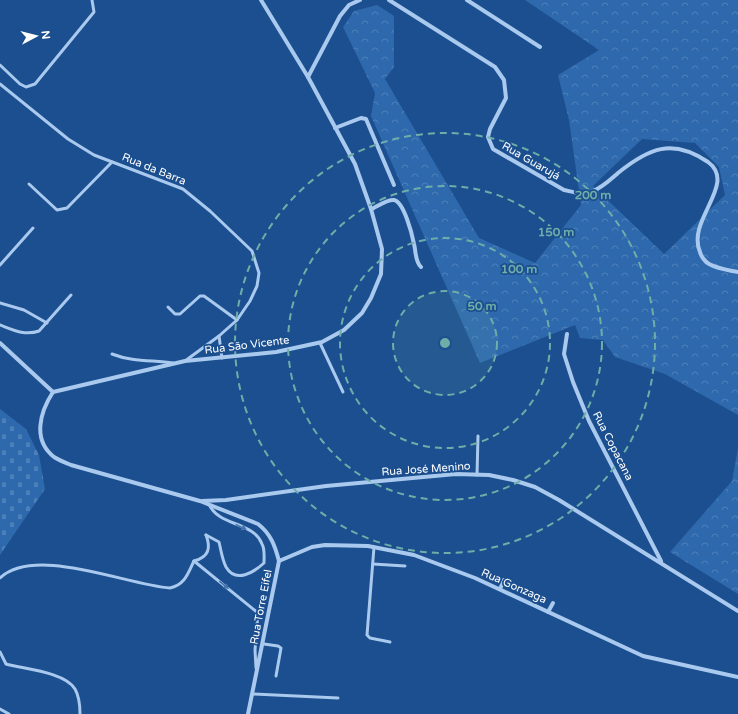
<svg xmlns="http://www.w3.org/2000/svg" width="738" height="714" viewBox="0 0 738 714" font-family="'Varela Round',sans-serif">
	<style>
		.forest { fill: url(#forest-crowns); fill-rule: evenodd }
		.cemetery { fill: url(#cemetery-stones) }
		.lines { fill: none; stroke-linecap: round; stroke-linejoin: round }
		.service { stroke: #a9c9ee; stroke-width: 3 }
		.minor { stroke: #a9c9ee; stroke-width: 4 }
		.oneway { fill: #4674ac }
		.ring { fill: none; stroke: #6fada8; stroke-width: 2; stroke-dasharray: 7 5 }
		.labels { text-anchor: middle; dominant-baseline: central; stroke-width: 3.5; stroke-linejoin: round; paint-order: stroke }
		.street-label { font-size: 11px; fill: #fff; stroke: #1b4f8f }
		.centre { fill: #6fada8; stroke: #1b4f8f; stroke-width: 2 }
		.ring-label { font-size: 12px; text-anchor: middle; font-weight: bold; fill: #6fada8; stroke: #1b4f8f; stroke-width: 3.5; stroke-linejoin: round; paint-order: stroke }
	</style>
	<defs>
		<pattern id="forest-crowns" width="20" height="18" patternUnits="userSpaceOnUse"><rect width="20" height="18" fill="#2e69ad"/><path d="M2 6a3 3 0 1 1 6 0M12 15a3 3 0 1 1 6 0" fill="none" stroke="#4d80b9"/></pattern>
		<pattern id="cemetery-stones" width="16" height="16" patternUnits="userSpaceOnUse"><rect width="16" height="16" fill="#2e69ad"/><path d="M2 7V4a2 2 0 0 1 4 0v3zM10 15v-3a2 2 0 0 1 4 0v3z" fill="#4d80b9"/></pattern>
	</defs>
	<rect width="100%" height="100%" fill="#1b4f8f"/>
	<!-- forest -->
	<g class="forest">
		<path d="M525,0h213v415l-73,-41 -50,-17 -12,-17 -23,-2 -5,-13 -95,38 -109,-247 4,-23 -32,-66 11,-16 23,-6 17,11v51l-9,12 94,159 56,25 46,-58 -12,-85 -11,-45 41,-25zM642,139l53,4 24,24 6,28 -61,59 -71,-68z"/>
		<polygon points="738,448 738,594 670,552 732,481"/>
	</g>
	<!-- cemetery -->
	<polygon class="cemetery" points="0,409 26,429 39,455 45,489 0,555"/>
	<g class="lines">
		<!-- service -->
		<g class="service">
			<polyline points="0,65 20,84 26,87 35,84 94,12 92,0"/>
			<polyline points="0,84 68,139 94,155 183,189 210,211 252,251 259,273 257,286 250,301 237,320 219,336 185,361"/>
			<polyline points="29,184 57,210 67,208 112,162"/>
			<polyline points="0,265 33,228"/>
			<polyline points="0,303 24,310 47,323"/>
			<polyline points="168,307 175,314 180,314 200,296 204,296 237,320"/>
			<path d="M0,325c13,5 25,11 39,6l32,-36"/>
			<polyline points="219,336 222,358"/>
			<polyline points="320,343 343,392"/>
			<path d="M112,354c20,8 41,6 61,9"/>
			<polyline points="477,475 478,436"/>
			<path d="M206,535l13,7c2,8 3,17 7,25 10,17 28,5 38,-4 0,-6 1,-14 -2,-19 -8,-22 -42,-18 -52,-38"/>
			<polyline points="374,547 367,635 370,638 390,642"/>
			<polyline points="194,561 258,613 255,650 256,668"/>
			<path d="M194,561c15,-4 17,-13 12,-26"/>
			<polyline points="373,564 405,566"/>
			<path d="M0,578c35,-33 127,7 170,10 15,-3 18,-15 24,-27"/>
			<polyline points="264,644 278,646 281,648 276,676"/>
			<path d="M0,652l6,12c18,5 59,8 69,25 4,7 5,18 5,25"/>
			<polyline points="253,694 338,698"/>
			<polyline points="0,709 9,714"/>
		</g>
		<!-- minor -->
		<g class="minor">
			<path d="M389,0l106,67 9,13 2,18 -16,31 -2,8 5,12 71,41c9,2 18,5 27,2 11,-4 19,-12 27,-19 31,-25 54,-35 90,-11 30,22 -22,58 -8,90 1,4 5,10 9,12 9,5 19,6 29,8"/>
			<polyline points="467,0 540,47"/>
			<polyline points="308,77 340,16 349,5 360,0"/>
			<polyline points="335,128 361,118 366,119 394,185"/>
			<path d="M371,209c6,-2 16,-10 23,-9 10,2 18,34 20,44 2,7 1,18 7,23"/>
			<polyline points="567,334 564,354 573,382 589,421 661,561"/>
			<polyline points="0,343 53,392"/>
			<polyline points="202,501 226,500 326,486 456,474 489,475 513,480 535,487 559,500 738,611"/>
			<polyline points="279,561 312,547 325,545 368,546 414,555 475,578 643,656 738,677"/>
			<polyline points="500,589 504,580"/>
			<polyline points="548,612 553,603"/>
			<path d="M248,714l31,-153c-4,-15 -8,-27 -21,-37l-58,-23 -129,-36c-5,-2 -12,-5 -17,-8 -22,-17 -14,-45 -1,-65l132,-31 91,-9 46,-10 22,-12 18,-17 9,-15 10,-24 1,-25 -11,-40 -16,-45 -47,-87 -47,-77"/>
		</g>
	</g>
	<!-- one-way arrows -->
	<defs><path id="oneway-solid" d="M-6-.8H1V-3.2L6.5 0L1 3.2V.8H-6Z"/></defs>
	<g class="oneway">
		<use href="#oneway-solid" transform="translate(241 527) rotate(26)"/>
		<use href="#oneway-solid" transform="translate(224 585) rotate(39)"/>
	</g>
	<!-- distance rings -->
	<circle cx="445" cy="343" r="52" fill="#6fada8" fill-opacity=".12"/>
	<g class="ring">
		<circle cx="445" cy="343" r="52"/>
		<circle cx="445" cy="343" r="105"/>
		<circle cx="445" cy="343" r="157"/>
		<circle cx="445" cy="343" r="210"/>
	</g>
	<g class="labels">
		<!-- street labels -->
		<g class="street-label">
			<text transform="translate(531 161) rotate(30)">Rua Guarujá</text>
			<text transform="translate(154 169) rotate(22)">Rua da Barra</text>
			<text transform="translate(247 345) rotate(-7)">Rua São Vicente</text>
			<text transform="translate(613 446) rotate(63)">Rua Copacana</text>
			<text transform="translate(426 469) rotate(-4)">Rua José Menino</text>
			<text transform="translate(514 586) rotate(24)">Rua Gonzaga</text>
			<text transform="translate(261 607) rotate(-79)">Rua Torre Eifel</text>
		</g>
	</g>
	<circle cx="445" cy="343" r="6" class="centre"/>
	<g class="ring-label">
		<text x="593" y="199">200 m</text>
		<text x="556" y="236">150 m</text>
		<text x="519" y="273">100 m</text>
		<text x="482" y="310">50 m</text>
	</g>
	<!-- north arrow -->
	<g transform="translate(36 36) rotate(83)" stroke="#1b4f8f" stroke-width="3" paint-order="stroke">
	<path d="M0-3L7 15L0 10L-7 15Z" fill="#ffffff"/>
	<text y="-6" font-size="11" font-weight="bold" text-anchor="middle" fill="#ffffff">N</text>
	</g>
</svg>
